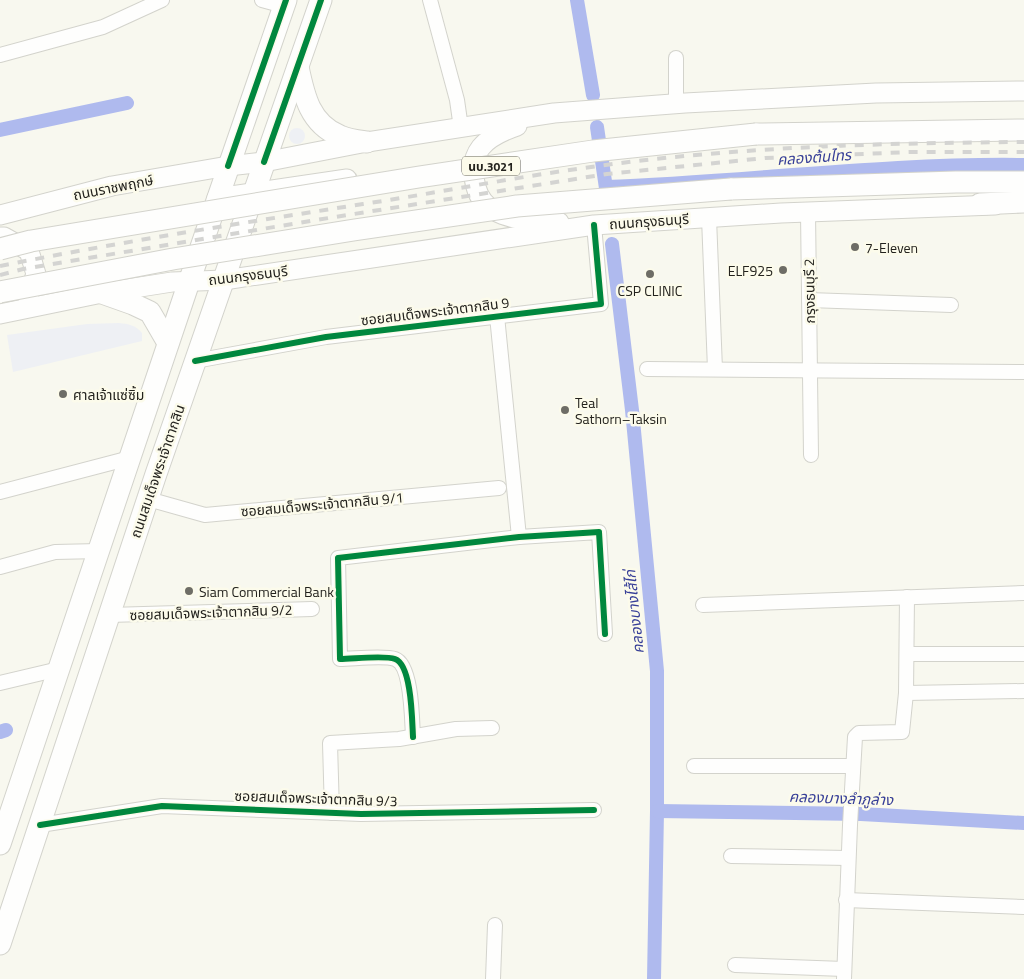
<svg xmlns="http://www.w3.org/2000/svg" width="1024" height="979" viewBox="0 0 1024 979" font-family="'Titillium Web','Noto Sans Thai',sans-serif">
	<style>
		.green { fill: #eef0f4 }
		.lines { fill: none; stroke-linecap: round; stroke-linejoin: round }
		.canal { stroke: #afbaee; stroke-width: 14 }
		.street-casing { stroke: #d3d3cc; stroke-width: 16 }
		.secondary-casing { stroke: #d3d3cc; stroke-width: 21 }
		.primary-casing { stroke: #d3d3cc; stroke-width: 23 }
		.street { stroke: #fefefd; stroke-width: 14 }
		.secondary { stroke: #fefefd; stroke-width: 19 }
		.primary { stroke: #fefefd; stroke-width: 21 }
		.rail { stroke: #d4d4d2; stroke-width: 4; stroke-dasharray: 9 9; stroke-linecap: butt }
		.primary-bridge-casing { stroke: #d3d3cc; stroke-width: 23; stroke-linecap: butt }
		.primary-bridge { stroke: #fefefd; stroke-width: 21 }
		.cycleway-casing { stroke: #fcfbeb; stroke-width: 9 }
		.cycleway { stroke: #00873e; stroke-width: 6 }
		.poi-dot { fill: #6e6d66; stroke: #fcfbeb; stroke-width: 2 }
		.labels { text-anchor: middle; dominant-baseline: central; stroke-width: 5; stroke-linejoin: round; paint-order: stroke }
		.shield { fill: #fcfbeb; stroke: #64635b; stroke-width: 1 }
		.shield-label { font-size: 12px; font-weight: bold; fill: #23221d }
		.street-label { font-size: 14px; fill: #23221d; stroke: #fcfbeb }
		.poi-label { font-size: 14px; fill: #23221d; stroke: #fcfbeb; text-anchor: start }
		.water-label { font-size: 15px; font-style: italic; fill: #373f98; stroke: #fcfbeb }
	</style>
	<rect width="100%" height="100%" fill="#f8f8ef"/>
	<!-- green -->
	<g class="green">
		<circle cx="297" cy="136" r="8"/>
		<path d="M119,323c10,1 16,2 23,10v8l-129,31 -6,-37 80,-11z"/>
	</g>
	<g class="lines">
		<!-- canal -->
		<g class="canal">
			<polyline points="577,0 593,95"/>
			<polyline points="597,127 607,195"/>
			<polyline points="0,130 127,103"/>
			<path d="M606,187c139,-5 278,-24 418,-22"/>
			<polyline points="612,244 632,410 657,671 657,811 654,979"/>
			<polyline points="0,732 6,730"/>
			<polyline points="657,811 861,814 1024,823"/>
		</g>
		<!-- street casing -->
		<g class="street-casing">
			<g id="street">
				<polyline points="262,0 284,6"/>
				<polyline points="430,0 457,100 461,128"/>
				<polyline points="0,55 103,27 162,0"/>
				<polyline points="676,58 676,103"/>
				<polyline points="808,212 811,455"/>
				<polyline points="709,218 715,369"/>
				<polyline points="809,300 951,305"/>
				<polyline points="497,316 519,537"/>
				<polyline points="195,361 326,337 601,304 594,225"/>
				<polyline points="647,369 1024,372"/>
				<polyline points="0,492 130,458"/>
				<polyline points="148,499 205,515 499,488"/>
				<polyline points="0,567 55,552 99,551"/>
				<polyline points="703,605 1024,593"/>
				<polyline points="109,615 312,609"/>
				<polyline points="907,654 1024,654"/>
				<polyline points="0,683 59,669"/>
				<polyline points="906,693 1024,691"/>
				<path d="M413,737c-1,-16 -1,-72 -18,-78 -11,-4 -42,0 -55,0l-2,-101 181,-21 80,-5 6,102"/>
				<polyline points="694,766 853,766"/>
				<polyline points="332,813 330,743 399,739 456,729 492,728"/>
				<polyline points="40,825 162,806 361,814 594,810"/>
				<polyline points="731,856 848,858"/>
				<polyline points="846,900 1024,907"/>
				<polyline points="735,965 844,969"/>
				<polyline points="493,979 495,925"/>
				<polyline points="844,979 850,825 855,737 859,733 902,732 906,693 907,597"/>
			</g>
		</g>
		<!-- secondary casing -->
		<g class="secondary-casing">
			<g id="secondary">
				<path d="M517,126c-32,11 -51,26 -41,61 3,11 9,19 19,24 18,10 44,10 64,11"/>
				<polyline points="217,198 347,179"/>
				<polyline points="0,215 112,186 228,166 264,162 367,142 554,113 685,103 876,93 1024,91"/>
				<polyline points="0,237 4,237 29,251 36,274 28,297"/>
				<polyline points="0,314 102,293 172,282 224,280 594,225 781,213 995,205"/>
			</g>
		</g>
		<!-- primary casing -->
		<g class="primary-casing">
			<g id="primary">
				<path d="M298,67c6,29 12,57 42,69 8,4 19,5 27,6"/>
				<polyline points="756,134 1024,130"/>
				<polyline points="731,189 956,182 1024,182"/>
				<polyline points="980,204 1024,202"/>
				<polyline points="102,293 133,304 150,312 168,343"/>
				<polyline points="0,844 189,282 286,0"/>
				<polyline points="0,944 156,474 321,0"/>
			</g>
		</g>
		<!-- street -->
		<use href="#street" class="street"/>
		<!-- secondary -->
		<use href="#secondary" class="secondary"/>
		<!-- primary -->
		<use href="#primary" class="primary"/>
		<!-- rail -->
		<g class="rail">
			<path d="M0,266c120,-24 242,-43 363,-62 74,-11 147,-26 221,-36 145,-21 293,-25 440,-26"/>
			<polyline points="0,275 23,269 316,220 607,174 765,158 911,152 1024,152"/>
		</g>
		<!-- primary-bridge casing -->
		<g class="primary-bridge-casing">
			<g id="primary-bridge">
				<polyline points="0,249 31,241 419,177 593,151 756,134"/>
				<polyline points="0,292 173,259 354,230 517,206 731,189"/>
			</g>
		</g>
		<!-- primary-bridge -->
		<use href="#primary-bridge" class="primary-bridge"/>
		<!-- cycleway casing -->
		<g class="cycleway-casing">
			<g id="cycleway">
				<polyline points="264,162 321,0"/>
				<polyline points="228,166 286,0"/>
				<polyline points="195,361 326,337 601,304 594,225"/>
				<path d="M413,737c-1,-16 -1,-72 -18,-78 -11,-4 -42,0 -55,0l-2,-101 181,-21 80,-5 6,102"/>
				<polyline points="40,825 162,806 361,814 594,810"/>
			</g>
		</g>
		<!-- cycleway -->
		<use href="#cycleway" class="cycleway"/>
	</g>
	<!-- markers -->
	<g class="poi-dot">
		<circle cx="855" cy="247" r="5"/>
		<circle cx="783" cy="270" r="5"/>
		<circle cx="650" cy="274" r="5"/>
		<circle cx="63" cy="394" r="5"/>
		<circle cx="565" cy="410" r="5"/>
		<circle cx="189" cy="591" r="5"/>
	</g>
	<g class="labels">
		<!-- shield labels -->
		<rect class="shield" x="462" y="156.5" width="58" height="19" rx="4"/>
		<g class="shield-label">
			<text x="491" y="166">นบ.3021</text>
		</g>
		<!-- street labels -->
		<g class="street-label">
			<text transform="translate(113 187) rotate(-11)">ถนนราชพฤกษ์</text>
			<text transform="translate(649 221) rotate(-4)">ถนนกรุงธนบุรี</text>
			<text transform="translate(248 275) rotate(-7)">ถนนกรุงธนบุรี</text>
			<text transform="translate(809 291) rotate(-91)">กรุงธนบุรี 2</text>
			<text transform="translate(435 311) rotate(-7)">ซอยสมเด็จพระเจ้าตากสิน 9</text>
			<text transform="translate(157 471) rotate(-71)">ถนนสมเด็จพระเจ้าตากสิน</text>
			<text transform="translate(322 504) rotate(-5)">ซอยสมเด็จพระเจ้าตากสิน 9/1</text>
			<text transform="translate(211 612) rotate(-2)">ซอยสมเด็จพระเจ้าตากสิน 9/2</text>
			<text transform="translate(316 798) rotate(2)">ซอยสมเด็จพระเจ้าตากสิน 9/3</text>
		</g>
		<!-- poi labels -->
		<g class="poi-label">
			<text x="865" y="247">7-Eleven</text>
			<text x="773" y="270" text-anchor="end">ELF925</text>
			<text x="650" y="290" text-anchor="middle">CSP CLINIC</text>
			<text x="73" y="394">ศาลเจ้าแซ่ซิ้ม</text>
			<text x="575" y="402">Teal<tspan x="575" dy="16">Sathorn–Taksin</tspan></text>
			<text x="199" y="591">Siam Commercial Bank</text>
		</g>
		<!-- water labels -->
		<g class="water-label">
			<text transform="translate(814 157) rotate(-4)">คลองต้นไทร</text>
			<text transform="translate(634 612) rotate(-96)">คลองบางไส้ไก่</text>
			<text transform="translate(841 798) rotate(2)">คลองบางลำภูล่าง</text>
		</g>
	</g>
</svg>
